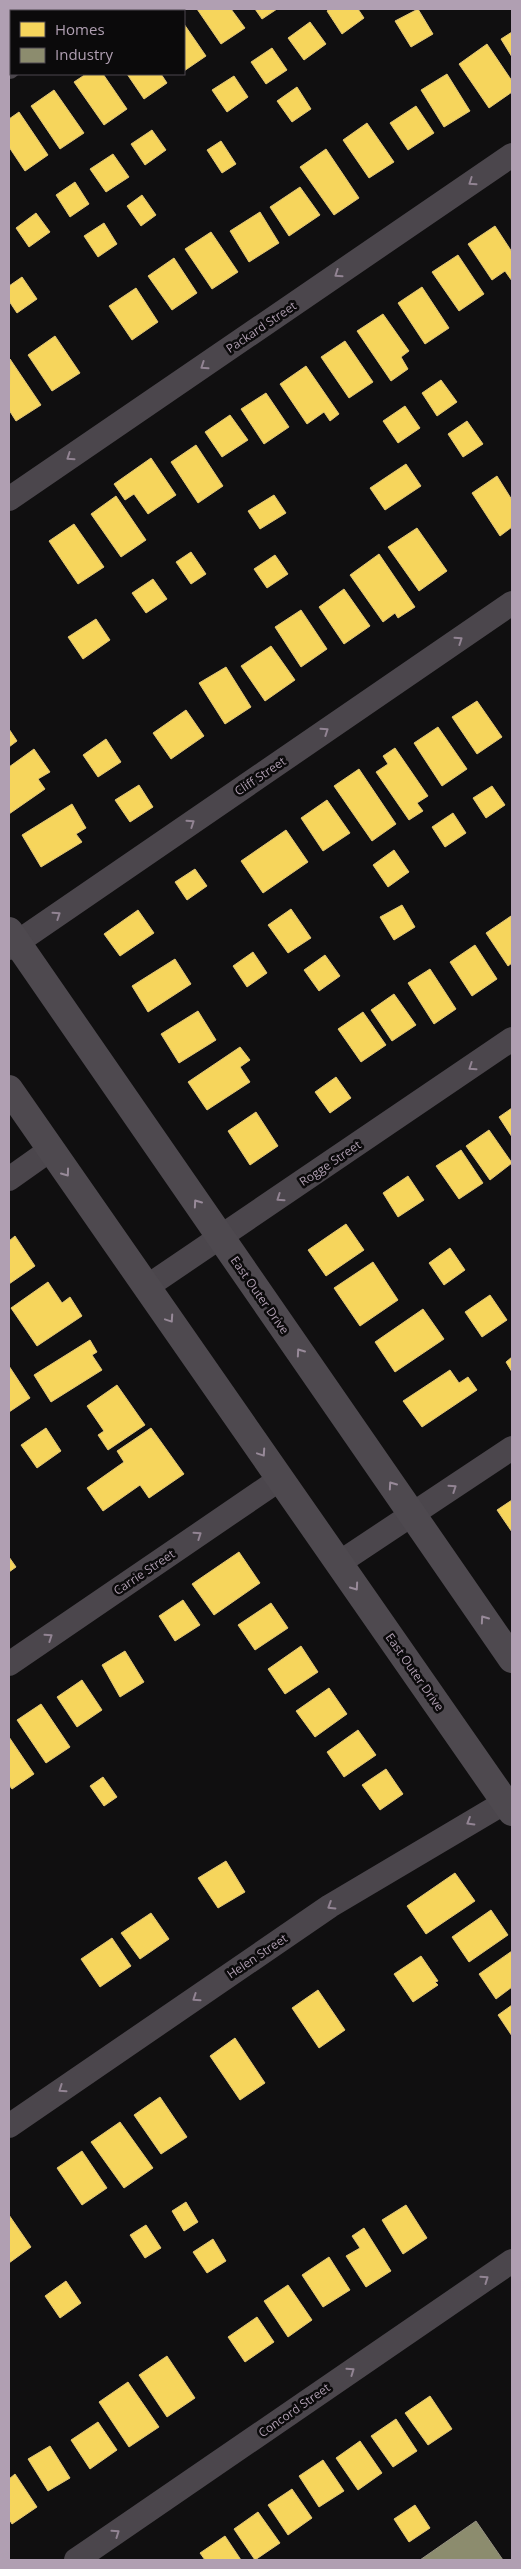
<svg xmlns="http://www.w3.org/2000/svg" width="521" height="2569" viewBox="0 0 521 2569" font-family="'Open Sans',sans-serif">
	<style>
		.homes { fill: #f6d55c; stroke: #e1c576 }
		.industry { fill: #8c8c6e; stroke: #979282 }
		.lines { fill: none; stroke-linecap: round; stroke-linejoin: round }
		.street { stroke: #4b464c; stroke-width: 24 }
		.secondary { stroke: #4e494f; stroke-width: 28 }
		.oneway { stroke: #928493 }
		.oneway2 { stroke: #988a99 }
		.labels { text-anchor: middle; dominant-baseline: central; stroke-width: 5; stroke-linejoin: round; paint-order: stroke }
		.street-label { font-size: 12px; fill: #b09fb2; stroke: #0b0a0b }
	</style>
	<rect width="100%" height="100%" fill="#100f10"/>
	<!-- homes -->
	<g class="homes">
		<polygon points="197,9 231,9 245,28 221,44"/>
		<polygon points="255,9 277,9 262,19"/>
		<polygon points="330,9 358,9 364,18 342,34 327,11"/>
		<polygon points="418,9 433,34 411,47 395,21"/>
		<polygon points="310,22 326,44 304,60 288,38"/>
		<polygon points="184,24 206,56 184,71"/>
		<polygon points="512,32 512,57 501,39"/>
		<polygon points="487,44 512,81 512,92 489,108 459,64"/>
		<polygon points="272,48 287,70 266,84 251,62"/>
		<polygon points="86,74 103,74 127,109 104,125 74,82"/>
		<polygon points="127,74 161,74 167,83 144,99"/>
		<polygon points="447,74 470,111 444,127 421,90"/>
		<polygon points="234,76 248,97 227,112 212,90"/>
		<polygon points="297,87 311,109 292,122 277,101"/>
		<polygon points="54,90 84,133 60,149 31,106"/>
		<polygon points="416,106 434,133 408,150 390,123"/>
		<polygon points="19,112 48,155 25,171 9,147 9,119"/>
		<polygon points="367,123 394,162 369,178 343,140"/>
		<polygon points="152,130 166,150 145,165 131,144"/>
		<polygon points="221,141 236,164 222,173 207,150"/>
		<polygon points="326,149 359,198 334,215 300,167"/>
		<polygon points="113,154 129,177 106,192 90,169"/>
		<polygon points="75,182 89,204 70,217 56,195"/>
		<polygon points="300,187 320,215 289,236 270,207"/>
		<polygon points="142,195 156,215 141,226 127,206"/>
		<polygon points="260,212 279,243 249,262 230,231"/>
		<polygon points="36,213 50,232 29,247 16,228"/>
		<polygon points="104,223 117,244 98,257 84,236"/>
		<polygon points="495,226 512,252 512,281 505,271 492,280 468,244"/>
		<polygon points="211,232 238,272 212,289 185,249"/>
		<polygon points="458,255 484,294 459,311 432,272"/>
		<polygon points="174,258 197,293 172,310 148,276"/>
		<polygon points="22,277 37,299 17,313 9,301 9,286"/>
		<polygon points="422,287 449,328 425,344 398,303"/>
		<polygon points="136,288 158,322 132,340 109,306"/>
		<polygon points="383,314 409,351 401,357 408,369 391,381 357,331"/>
		<polygon points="55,336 80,373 52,391 28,355"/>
		<polygon points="345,341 373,382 349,398 321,357"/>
		<polygon points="10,359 41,405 16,421 9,410"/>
		<polygon points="306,366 339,414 330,421 324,412 307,424 280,384"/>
		<polygon points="441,380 457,402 437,416 422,393"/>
		<polygon points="266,393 289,427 264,444 241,409"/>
		<polygon points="405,406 420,428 398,443 383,421"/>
		<polygon points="230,415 248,440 222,457 205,432"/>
		<polygon points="467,421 483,444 463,457 448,434"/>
		<polygon points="196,445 223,486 198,503 171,462"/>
		<polygon points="151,458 176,495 148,514 134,494 125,500 114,484"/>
		<polygon points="406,464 421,486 385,510 370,488"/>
		<polygon points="497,476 512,500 512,527 500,536 472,493"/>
		<polygon points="274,495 286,513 260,529 248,511"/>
		<polygon points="116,496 146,540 121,557 91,514"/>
		<polygon points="74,524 104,567 78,584 49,541"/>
		<polygon points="417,528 447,571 419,591 388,547"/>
		<polygon points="191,552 206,574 191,584 176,562"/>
		<polygon points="379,554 415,607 398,618 395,613 383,622 350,575"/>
		<polygon points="275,555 288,574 267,588 254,569"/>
		<polygon points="153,579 167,599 146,613 132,593"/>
		<polygon points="344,589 370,626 344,644 319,607"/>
		<polygon points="301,610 327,649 301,667 275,627"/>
		<polygon points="96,619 110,640 83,659 68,637"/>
		<polygon points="271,646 295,680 265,701 241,666"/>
		<polygon points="226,667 251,707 225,724 199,683"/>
		<polygon points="477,701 502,737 477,754 452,717"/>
		<polygon points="186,710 204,736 171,759 153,733"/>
		<polygon points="438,727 467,769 442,786 414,743"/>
		<polygon points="9,729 17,741 9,747"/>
		<polygon points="106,739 121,762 98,777 83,755"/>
		<polygon points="395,748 428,796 417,803 423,811 409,820 376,772 388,764 383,756"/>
		<polygon points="34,749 50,772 38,779 45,789 9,814 9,767"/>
		<polygon points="359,769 396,824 372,841 334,786"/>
		<polygon points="139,785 153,807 130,822 115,800"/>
		<polygon points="492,786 505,805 486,818 473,798"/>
		<polygon points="327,800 350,833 323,851 301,818"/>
		<polygon points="72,804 86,828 76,834 82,842 41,867 22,835"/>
		<polygon points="453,813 466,833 445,847 432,827"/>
		<polygon points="286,830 308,862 263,893 241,861"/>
		<polygon points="394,850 409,872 388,887 373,865"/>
		<polygon points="195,869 207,886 187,900 175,882"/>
		<polygon points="402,905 415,927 394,940 380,917"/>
		<polygon points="291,909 311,938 288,953 268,925"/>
		<polygon points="138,910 154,933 120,956 104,934"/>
		<polygon points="511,916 512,963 508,966 486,933"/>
		<polygon points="475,945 497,979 472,996 450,962"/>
		<polygon points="253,952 267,973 247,987 233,966"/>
		<polygon points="325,955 340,976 319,991 304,970"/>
		<polygon points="175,959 191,984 148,1012 132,986"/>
		<polygon points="430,969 456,1009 434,1024 408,983"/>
		<polygon points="394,994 416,1025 392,1041 371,1010"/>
		<polygon points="198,1011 216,1040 179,1063 161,1034"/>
		<polygon points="363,1012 386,1045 361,1062 338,1029"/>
		<polygon points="240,1047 250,1060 240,1067 250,1082 207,1110 188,1082"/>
		<polygon points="336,1077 351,1098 330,1113 315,1092"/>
		<polygon points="512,1108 512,1137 499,1117"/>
		<polygon points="256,1112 278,1146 250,1165 228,1131"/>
		<polygon points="489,1130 512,1163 490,1180 466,1146"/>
		<polygon points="461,1150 483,1183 459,1199 436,1166"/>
		<polygon points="408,1176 424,1200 398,1217 383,1193"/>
		<polygon points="346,1224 364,1250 326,1276 308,1250"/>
		<polygon points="15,1236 35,1266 9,1284 9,1241"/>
		<polygon points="450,1248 465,1270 444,1285 429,1263"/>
		<polygon points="373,1262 398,1300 360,1326 334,1288"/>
		<polygon points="48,1282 62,1303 70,1297 82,1316 37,1346 11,1308"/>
		<polygon points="490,1295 507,1320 482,1337 465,1312"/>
		<polygon points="423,1309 444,1339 395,1372 375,1342"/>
		<polygon points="90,1340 97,1352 92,1355 102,1370 51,1402 34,1375"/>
		<polygon points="512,1357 512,1372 506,1362"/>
		<polygon points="9,1366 30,1398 9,1412"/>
		<polygon points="450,1370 459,1383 468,1377 477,1390 422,1427 403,1401"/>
		<polygon points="117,1385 145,1425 108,1450 98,1435 104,1431 87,1406"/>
		<polygon points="46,1428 61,1451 37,1468 21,1445"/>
		<polygon points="151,1428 184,1474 149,1498 140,1485 103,1511 87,1488 124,1462 117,1451"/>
		<polygon points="512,1500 512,1532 497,1510"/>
		<polygon points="239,1552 260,1583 214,1615 192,1584"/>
		<polygon points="9,1557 16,1567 9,1572"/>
		<polygon points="183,1600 200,1625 175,1641 159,1616"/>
		<polygon points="271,1603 288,1628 255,1650 238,1625"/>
		<polygon points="301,1646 318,1672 285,1694 268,1669"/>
		<polygon points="125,1651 144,1682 120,1697 102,1665"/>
		<polygon points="82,1680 102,1710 77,1727 57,1697"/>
		<polygon points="329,1688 347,1714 315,1737 296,1711"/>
		<polygon points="41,1704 70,1747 46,1763 17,1720"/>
		<polygon points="358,1730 376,1755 344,1777 327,1752"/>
		<polygon points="9,1737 34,1774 12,1789 9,1785"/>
		<polygon points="386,1769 403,1794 380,1810 362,1785"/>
		<polygon points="103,1777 117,1797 104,1806 90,1786"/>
		<polygon points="226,1861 245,1892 218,1908 198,1878"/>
		<polygon points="455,1873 475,1901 426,1934 407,1906"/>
		<polygon points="491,1910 508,1935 469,1962 452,1937"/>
		<polygon points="151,1913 169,1939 140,1959 121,1933"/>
		<polygon points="112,1938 131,1966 100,1987 81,1959"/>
		<polygon points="512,1951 512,1987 496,1999 479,1974"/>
		<polygon points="421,1956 438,1981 435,1982 438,1985 413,2002 394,1974"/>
		<polygon points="318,1990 345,2030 319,2048 292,2008"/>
		<polygon points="512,2005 512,2036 498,2015"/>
		<polygon points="235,2038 265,2083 240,2100 210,2056"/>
		<polygon points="160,2097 187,2137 161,2154 134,2115"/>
		<polygon points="120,2122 153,2168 124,2188 91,2142"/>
		<polygon points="82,2151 107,2188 82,2205 57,2168"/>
		<polygon points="186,2202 198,2222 184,2231 172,2211"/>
		<polygon points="406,2205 427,2238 403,2254 382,2220"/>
		<polygon points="9,2215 31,2247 9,2263"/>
		<polygon points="146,2225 161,2248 145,2258 130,2235"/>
		<polygon points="364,2228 391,2271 366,2287 346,2256 360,2248 352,2236"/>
		<polygon points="213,2239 226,2261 207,2273 193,2252"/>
		<polygon points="329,2257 350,2290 323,2307 302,2275"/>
		<polygon points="66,2281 81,2303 60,2318 45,2296"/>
		<polygon points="288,2285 312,2320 288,2337 264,2301"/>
		<polygon points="257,2317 274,2342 245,2362 228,2337"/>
		<polygon points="167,2356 195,2398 167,2417 139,2375"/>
		<polygon points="128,2382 159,2427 129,2447 99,2402"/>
		<polygon points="430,2396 452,2429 428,2445 405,2413"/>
		<polygon points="396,2419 417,2451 393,2467 371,2436"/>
		<polygon points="98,2422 117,2450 90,2469 71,2440"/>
		<polygon points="360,2441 382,2473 358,2490 336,2458"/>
		<polygon points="50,2446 70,2478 48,2491 28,2459"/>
		<polygon points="323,2460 344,2491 319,2507 299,2476"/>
		<polygon points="15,2474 37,2507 12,2524 9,2519 9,2479"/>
		<polygon points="292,2489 312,2518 288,2535 268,2505"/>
		<polygon points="415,2505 430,2528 409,2542 394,2519"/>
		<polygon points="258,2512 280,2543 255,2560 234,2529"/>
		<polygon points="225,2536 241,2560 205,2560 200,2553"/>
	</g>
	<!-- industry -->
	<polygon class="industry" points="476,2521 503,2560 420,2560"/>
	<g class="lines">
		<!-- street -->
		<g class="street">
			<polyline points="90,11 94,9"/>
			<polyline points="9,67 11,65"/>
			<polyline points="9,499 512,155"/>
			<polyline points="9,948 512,603"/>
			<polyline points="9,1179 50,1150"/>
			<polyline points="148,1286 512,1039"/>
			<polyline points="339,1563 512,1448"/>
			<polyline points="9,1664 280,1479"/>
			<polyline points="9,2126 330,1906 512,1798"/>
			<polyline points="76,2560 512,2261"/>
		</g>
		<!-- secondary -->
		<g class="secondary">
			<polyline points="9,931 512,1659"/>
			<polyline points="9,1089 512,1812"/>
		</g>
	</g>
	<!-- one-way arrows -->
	<defs><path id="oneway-chevron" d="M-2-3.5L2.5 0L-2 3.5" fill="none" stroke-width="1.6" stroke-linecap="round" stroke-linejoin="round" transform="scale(1.25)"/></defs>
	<g class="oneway">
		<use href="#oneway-chevron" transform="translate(472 182) rotate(146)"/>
		<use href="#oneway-chevron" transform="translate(338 274) rotate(146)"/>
		<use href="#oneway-chevron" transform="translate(204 366) rotate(146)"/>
		<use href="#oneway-chevron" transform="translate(70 457) rotate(146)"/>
		<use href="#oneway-chevron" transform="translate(459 640) rotate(-34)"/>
		<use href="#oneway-chevron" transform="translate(325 731) rotate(-34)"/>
		<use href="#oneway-chevron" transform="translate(191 823) rotate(-34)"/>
		<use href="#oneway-chevron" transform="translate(57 915) rotate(-34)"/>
		<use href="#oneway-chevron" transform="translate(472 1067) rotate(146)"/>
		<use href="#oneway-chevron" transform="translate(280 1198) rotate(146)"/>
		<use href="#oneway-chevron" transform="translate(453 1488) rotate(-34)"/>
		<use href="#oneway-chevron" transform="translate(198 1535) rotate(-34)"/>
		<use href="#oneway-chevron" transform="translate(49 1637) rotate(-34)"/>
		<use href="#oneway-chevron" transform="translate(470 1822) rotate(149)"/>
		<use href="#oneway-chevron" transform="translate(331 1906) rotate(148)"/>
		<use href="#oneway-chevron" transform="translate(196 1998) rotate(146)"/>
		<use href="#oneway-chevron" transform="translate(62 2089) rotate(146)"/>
		<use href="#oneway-chevron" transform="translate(485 2279) rotate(-35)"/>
		<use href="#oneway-chevron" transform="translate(351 2371) rotate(-35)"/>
		<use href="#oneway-chevron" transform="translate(116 2533) rotate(-35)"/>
	</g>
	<g class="oneway2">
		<use href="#oneway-chevron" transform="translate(66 1173) rotate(54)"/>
		<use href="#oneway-chevron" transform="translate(197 1203) rotate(-125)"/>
		<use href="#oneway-chevron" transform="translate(170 1319) rotate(56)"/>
		<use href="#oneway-chevron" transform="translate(300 1352) rotate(-125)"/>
		<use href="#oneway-chevron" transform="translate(262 1453) rotate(56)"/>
		<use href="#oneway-chevron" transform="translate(392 1485) rotate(-125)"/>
		<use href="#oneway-chevron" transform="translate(355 1587) rotate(55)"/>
		<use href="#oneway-chevron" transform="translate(484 1619) rotate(-125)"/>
	</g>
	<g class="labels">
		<!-- street labels -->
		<g class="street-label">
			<text transform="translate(261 327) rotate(-34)">Packard Street</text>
			<text transform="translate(260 776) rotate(-34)">Cliff Street</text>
			<text transform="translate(330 1163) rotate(-34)">Rogge Street</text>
			<text transform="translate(260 1295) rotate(55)">East Outer Drive</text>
			<text transform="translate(144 1572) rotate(-34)">Carrie Street</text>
			<text transform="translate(415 1672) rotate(55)">East Outer Drive</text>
			<text transform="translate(257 1956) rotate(-34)">Helen Street</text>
			<text transform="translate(294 2410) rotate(-35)">Concord Street</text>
		</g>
	</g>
	<!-- border -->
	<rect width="521" height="2569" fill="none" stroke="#b09fb2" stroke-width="20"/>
	<!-- legend -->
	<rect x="10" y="10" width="175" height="65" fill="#0b0a0b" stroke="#4d464e"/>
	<rect x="20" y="22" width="25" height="15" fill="#f6d55c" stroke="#4d464e"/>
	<text x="55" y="35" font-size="15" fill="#b09fb2">Homes</text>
	<rect x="20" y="48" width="25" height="15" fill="#8c8c6e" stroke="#4d464e"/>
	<text x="55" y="60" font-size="15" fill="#b09fb2">Industry</text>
</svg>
